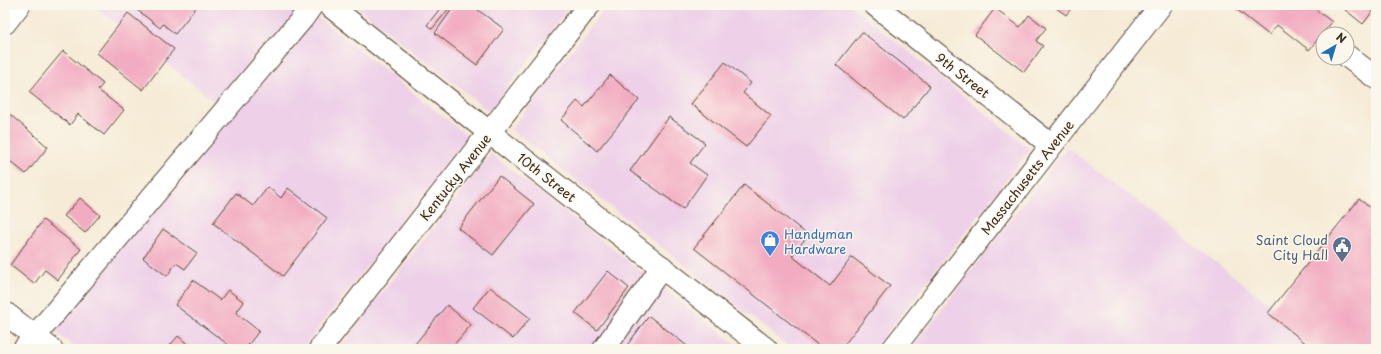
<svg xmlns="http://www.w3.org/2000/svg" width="1381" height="354" viewBox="0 0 1381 354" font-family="'Playpen Sans',sans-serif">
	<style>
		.built { fill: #eed0e8 }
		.building { fill: #f2acc1 }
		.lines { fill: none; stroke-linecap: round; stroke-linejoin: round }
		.minor-casing { stroke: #57473a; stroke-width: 24 }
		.minor { stroke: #fff; stroke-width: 22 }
		.labels { text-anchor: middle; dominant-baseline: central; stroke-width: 3; stroke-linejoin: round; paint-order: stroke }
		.street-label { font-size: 13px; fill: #3b2a1e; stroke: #fbf7ec }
		.shop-label { font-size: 13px; fill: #366cbe; stroke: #fbf7ec; text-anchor: start }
		.service-label { font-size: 13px; fill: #4e5e75; stroke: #fbf7ec; text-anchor: end }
	</style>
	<rect width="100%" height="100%" fill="#fbf7ec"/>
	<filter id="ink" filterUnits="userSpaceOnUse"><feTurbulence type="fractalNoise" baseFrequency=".025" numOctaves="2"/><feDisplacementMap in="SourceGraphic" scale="8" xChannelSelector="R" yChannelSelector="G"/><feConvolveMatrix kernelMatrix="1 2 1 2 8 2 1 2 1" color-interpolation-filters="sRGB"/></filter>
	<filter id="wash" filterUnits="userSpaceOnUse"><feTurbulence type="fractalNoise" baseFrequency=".012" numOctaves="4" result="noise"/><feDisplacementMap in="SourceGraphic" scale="16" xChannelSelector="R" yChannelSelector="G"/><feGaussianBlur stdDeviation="0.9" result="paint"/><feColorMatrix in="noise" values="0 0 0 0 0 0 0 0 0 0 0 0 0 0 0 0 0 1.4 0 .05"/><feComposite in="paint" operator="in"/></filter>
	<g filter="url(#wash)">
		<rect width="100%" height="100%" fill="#f6ebd7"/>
		<!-- built -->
		<g class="built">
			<polygon points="93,5 302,5 469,137 302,349 77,349 45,324 218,104"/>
			<polygon points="354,5 571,5 489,111"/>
			<polygon points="607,5 850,5 1030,149 875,349 792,349 511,129"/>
			<polygon points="1067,147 1328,349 911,349"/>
			<polygon points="491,154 741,349 338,349"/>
		</g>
		<g id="blocks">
			<!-- building -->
			<g class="building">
				<polygon points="131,5 198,5 175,34 163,24 160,28"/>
				<polygon points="443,5 452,5 432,29 427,25"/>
				<polygon points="455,5 471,5 504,29 477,65 435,33"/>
				<polygon points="1052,5 1074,5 1066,15"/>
				<polygon points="1239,5 1310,5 1332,22 1309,50 1277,25 1269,35 1236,9"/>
				<polygon points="1339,5 1376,5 1376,7 1363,24"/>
				<polygon points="995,8 1020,27 1029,15 1046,28 1036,41 1043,46 1024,72 975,35"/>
				<polygon points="128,13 174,49 143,90 97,53"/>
				<polygon points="862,32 930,86 903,120 836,65"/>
				<polygon points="63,51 103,84 98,90 124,110 104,135 78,114 70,125 29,92"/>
				<polygon points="725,62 751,83 743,93 771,116 746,147 691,104"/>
				<polygon points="610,75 639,100 597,151 561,120 577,101 584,107"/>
				<polygon points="7,112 48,147 26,174 5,157 5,114"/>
				<polygon points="669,117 705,143 690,163 707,175 683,209 630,171"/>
				<polygon points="499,176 534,204 493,255 458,228"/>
				<polygon points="744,185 808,235 792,256 830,286 852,257 890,286 841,349 823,349 694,248"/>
				<polygon points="268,187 281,198 288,188 327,218 283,276 213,223 236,193 253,206"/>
				<polygon points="80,198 100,215 85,233 64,216"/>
				<polygon points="1359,199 1376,212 1376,349 1313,349 1268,313"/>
				<polygon points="43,220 81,249 58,280 45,270 34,284 10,265"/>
				<polygon points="163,229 197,253 185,269 176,263 167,276 143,258"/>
				<polygon points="608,271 629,288 597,330 575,313"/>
				<polygon points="193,280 220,300 228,290 244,302 236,313 259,331 245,349 234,349 175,305"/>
				<polygon points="490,287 530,318 513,339 473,308"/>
				<polygon points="447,305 471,325 450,349 421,349 415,344"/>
				<polygon points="649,316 691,349 624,349"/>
				<polygon points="178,336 193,349 167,349"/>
			</g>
		</g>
	</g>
	<g filter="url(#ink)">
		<use href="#blocks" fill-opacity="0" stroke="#57473a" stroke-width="1"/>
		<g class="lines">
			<!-- minor casing -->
			<g class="minor-casing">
				<g id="minor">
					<polyline points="329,5 490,133 766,349"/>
					<polyline points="875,5 1051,145"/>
					<polyline points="5,23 19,5"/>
					<polyline points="1347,56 1376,78"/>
					<polyline points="5,313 51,349"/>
					<polyline points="24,349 302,19 312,5"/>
					<polyline points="320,349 589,5"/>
					<polyline points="604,349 662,267"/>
					<polyline points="893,349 1161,5"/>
				</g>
			</g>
			<!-- minor -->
			<use href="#minor" class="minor"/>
		</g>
	</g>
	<!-- icons -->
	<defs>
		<g id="shop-pin" transform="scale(1)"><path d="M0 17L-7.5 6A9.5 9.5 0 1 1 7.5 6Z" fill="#3f7fe0" stroke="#fbf7ec"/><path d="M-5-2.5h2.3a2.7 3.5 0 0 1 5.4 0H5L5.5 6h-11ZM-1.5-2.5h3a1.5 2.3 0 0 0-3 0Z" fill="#fff"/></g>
		<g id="civic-pin" transform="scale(1)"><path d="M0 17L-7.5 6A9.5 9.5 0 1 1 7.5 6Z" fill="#5c6f8a" stroke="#fbf7ec"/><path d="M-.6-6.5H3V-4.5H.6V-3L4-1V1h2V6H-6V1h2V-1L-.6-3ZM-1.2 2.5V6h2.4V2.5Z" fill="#fff"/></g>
	</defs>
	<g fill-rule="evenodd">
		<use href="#shop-pin" x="770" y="240"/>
		<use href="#civic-pin" x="1342" y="246"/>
	</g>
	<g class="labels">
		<!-- street labels -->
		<g class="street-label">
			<text transform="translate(963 75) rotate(38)">9th Street</text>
			<text transform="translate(455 177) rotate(-52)">Kentucky Avenue</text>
			<text transform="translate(547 177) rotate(38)">10th Street</text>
			<text transform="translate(1027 177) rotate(-52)">Massachusetts Avenue</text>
		</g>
		<!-- shop labels -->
		<g class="shop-label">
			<text x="784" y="233">Handyman<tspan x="784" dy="15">Hardware</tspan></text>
		</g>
		<!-- service labels -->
		<g class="service-label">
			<text x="1328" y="239">Saint Cloud<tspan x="1328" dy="15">City Hall</tspan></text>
		</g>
	</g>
	<!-- margin -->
	<rect width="1381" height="354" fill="none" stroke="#fbf7ec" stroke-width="20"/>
	<!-- north arrow -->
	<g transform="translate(1335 46) rotate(38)"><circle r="19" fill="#fbf7ec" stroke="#aea59a"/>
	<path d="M0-3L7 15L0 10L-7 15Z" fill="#1f6fb2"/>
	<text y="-6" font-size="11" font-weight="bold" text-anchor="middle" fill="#3b2a1e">N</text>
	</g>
</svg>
